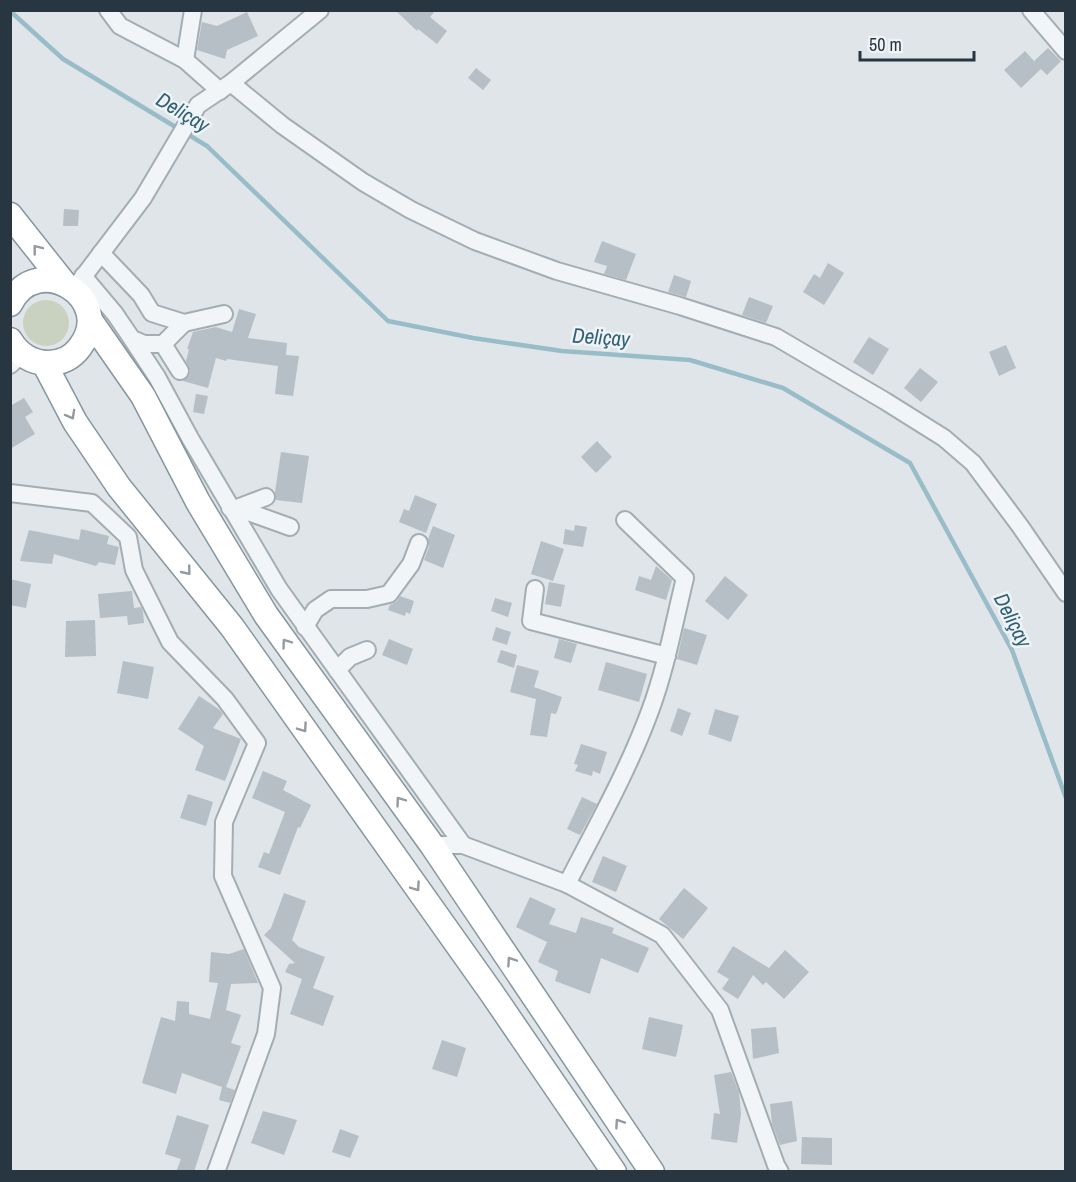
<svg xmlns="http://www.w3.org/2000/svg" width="1076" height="1182" viewBox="0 0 1076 1182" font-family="'Archivo Narrow',sans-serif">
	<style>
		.green { fill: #c9d2c0 }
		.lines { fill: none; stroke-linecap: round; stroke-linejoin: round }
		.stream { stroke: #99bcc9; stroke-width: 4.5 }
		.building { fill: #b6bfc5 }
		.minor-casing { stroke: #a4adb2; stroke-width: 20 }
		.highway-casing { stroke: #86969f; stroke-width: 27 }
		.minor { stroke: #f2f5f7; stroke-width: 16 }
		.highway { stroke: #fff; stroke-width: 24 }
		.oneway { stroke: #939aa0 }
		.labels { text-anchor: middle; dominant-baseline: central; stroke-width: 5; stroke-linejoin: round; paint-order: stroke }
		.water-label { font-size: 21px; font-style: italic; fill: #316074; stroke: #eef3f6 }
	</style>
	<rect width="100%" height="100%" fill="#dfe5e8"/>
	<!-- green -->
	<circle class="green" cx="46" cy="323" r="23"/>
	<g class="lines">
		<!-- stream -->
		<polyline class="stream" points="10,11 63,59 207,146 388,321 473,338 562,351 690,360 783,388 910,463 1012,650 1066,798"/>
	</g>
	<!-- building -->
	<g class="building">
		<polygon points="395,10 436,10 430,17 447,31 437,44 418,29 417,31"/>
		<polygon points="247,12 258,36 227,50 225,59 197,50 202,22 217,26"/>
		<polygon points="1048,48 1061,61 1047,75 1041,69 1021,88 1004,70 1025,51 1034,61"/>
		<polygon points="476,68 491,80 483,90 468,78"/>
		<polygon points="64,209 79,210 78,226 63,226"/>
		<polygon points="602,241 636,254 626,280 604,274 607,266 594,262"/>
		<polygon points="828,263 844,273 824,305 803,292 814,274 820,278"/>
		<polygon points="674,275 691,281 686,297 668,292"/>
		<polygon points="749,297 773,306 766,323 742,315"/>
		<polygon points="239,309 256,314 248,338 287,343 286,355 299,356 293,396 275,394 278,366 227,359 226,361 216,358 208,388 183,381 189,376 190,371 186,361 189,349 187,349 193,332 216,327 232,332"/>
		<polygon points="869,337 889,349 873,375 853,362"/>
		<polygon points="1006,345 1016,368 999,376 989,352"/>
		<polygon points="920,368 938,382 921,402 904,388"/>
		<polygon points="196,394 208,396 204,414 193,412"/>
		<polygon points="24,398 33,412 25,417 35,434 10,449 10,406"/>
		<polygon points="597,441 612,457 596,473 581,457"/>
		<polygon points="281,452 309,456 302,503 276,500 275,492"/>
		<polygon points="415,495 437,504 426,533 399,522 404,509 409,511"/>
		<polygon points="575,525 587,527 583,547 563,544 565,529 574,531"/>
		<polygon points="433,526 455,535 443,568 424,560 429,547 428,539"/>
		<polygon points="81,529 109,536 107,544 119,547 115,565 99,562 96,566 54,554 52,564 20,561 29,530 79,540"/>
		<polygon points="541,541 564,549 553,581 531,574"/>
		<polygon points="656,566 672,580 666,600 635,590 639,576 651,580"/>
		<polygon points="725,576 748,595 728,620 705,601"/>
		<polygon points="10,579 31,584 26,608 10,605"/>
		<polygon points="549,582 565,585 561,607 545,604"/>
		<polygon points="132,591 134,608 141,607 143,612 144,623 128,625 127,616 100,618 98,594"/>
		<polygon points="400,596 414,601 410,614 406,612 405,616 388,610 390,605 397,601"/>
		<polygon points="495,598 512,603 508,617 491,611"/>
		<polygon points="95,620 96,656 65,657 66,621"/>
		<polygon points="496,627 511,632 507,645 492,640"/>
		<polygon points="684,628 707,635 697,665 677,659"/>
		<polygon points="389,639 413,649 407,665 382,655"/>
		<polygon points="559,639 577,644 571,663 554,658"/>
		<polygon points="501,650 517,655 514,668 497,662"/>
		<polygon points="123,661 154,667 148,699 117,693"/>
		<polygon points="606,662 647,674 639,702 598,690"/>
		<polygon points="517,665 539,671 534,687 562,697 556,714 551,713 547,737 530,735 536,699 510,692"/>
		<polygon points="199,696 220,710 223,714 213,728 241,739 225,781 195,770 204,746 178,729"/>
		<polygon points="678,708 691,713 682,736 670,731"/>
		<polygon points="715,709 739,716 731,742 708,734"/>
		<polygon points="581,744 607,752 600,774 593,771 592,776 575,771 578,765 574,764"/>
		<polygon points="263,771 287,781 283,790 311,805 300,828 298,827 280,875 258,867 264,852 269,854 285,812 252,798"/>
		<polygon points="188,794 213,802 206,826 180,818"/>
		<polygon points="582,797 597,804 580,835 567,829"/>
		<polygon points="603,856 627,866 616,892 592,882"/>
		<polygon points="684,888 708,908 683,939 659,919"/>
		<polygon points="284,893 306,901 292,940 299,947 325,957 313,988 334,996 323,1026 290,1014 302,979 285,972 289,964 295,963 264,935 271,928"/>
		<polygon points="530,897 556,909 549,924 576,933 581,917 614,928 612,933 649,948 638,973 601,958 590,994 555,981 558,971 538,962 547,942 516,927"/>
		<polygon points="733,946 769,968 785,950 809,972 784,999 766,982 763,985 753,975 738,999 722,989 729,979 717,972"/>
		<polygon points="244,949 258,983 231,984 226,1010 241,1015 231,1043 241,1046 226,1087 235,1090 230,1103 219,1100 222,1087 182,1073 176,1094 142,1083 161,1017 175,1021 177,1001 189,1002 189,1014 210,1019 218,983 209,982 211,952 229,954"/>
		<polygon points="649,1017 683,1025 676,1057 642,1049"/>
		<polygon points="776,1027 779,1053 753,1059 751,1029"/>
		<polygon points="442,1040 466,1048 457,1077 432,1069"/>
		<polygon points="731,1072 739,1092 741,1114 737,1143 711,1139 714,1113 720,1114 714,1075"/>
		<polygon points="792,1101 797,1141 780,1145 772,1124 770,1104"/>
		<polygon points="263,1111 297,1120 284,1155 251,1143"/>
		<polygon points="177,1115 209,1125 194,1172 176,1172 181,1159 165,1154"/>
		<polygon points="340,1129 359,1136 350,1158 332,1152"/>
		<polygon points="802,1137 832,1138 832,1165 801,1164"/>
	</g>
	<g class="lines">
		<!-- minor casing -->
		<g class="minor-casing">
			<g id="minor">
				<polyline points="108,10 120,26 185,60 220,91"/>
				<polyline points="1031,10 1066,51"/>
				<polyline points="185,60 193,10"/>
				<polyline points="231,83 282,125 363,182 411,210 475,241 557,271 680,306 776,337 885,401 944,438 973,463 1020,526 1066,593"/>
				<polyline points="101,253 141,295 152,313 184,323 224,314"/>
				<polyline points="83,276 115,314 132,339 144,344 163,344"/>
				<polyline points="74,289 143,198 198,105 231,83 320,10"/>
				<polyline points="132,339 157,377 190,438 279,589 463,845"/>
				<polyline points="10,365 22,354"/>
				<polyline points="180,371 163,344 184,323"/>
				<polyline points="10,493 92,503 128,537 134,570 170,642 225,699 257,743 224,822 223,876 272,988 266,1034 216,1172"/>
				<polyline points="230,508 237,508 290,527"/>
				<polyline points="237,508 266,497"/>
				<polyline points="535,589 531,621 667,656"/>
				<polyline points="305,627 315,610 331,599 367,599 389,594 411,564 419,543"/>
				<polyline points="337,670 350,657 367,650"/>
				<polyline points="432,845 463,845 567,884 662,935 720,1010 776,1165 780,1172"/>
				<path d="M567,884c29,-57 61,-113 83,-173 16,-43 24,-88 35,-133l-60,-58"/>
			</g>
		</g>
		<!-- highway casing -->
		<g class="highway-casing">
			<g id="highway">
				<polyline points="10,215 64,283"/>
				<path d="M10,304c27,-55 107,-5 70,43 -8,11 -19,16 -32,16 -16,0 -30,-9 -38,-23"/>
				<polyline points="90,320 143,396 198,502 266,615 432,845 652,1172"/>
				<polyline points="44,363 75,422 119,487 232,627 491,992 614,1172"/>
			</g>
		</g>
		<!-- minor -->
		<use href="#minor" class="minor"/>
		<!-- highway -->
		<use href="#highway" class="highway"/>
	</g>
	<!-- one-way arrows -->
	<defs><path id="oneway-chevron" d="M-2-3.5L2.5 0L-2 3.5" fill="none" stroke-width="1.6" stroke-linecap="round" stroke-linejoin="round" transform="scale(1.5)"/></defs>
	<g class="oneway">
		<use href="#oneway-chevron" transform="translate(37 249) rotate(-128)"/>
		<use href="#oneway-chevron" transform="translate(71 415) rotate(61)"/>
		<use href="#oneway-chevron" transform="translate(187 571) rotate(51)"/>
		<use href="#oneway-chevron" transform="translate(286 643) rotate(-126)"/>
		<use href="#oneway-chevron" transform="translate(303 728) rotate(55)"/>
		<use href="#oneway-chevron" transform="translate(400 801) rotate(-126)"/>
		<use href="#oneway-chevron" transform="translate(416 887) rotate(55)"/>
		<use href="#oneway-chevron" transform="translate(511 961) rotate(-124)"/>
		<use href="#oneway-chevron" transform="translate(619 1123) rotate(-124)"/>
	</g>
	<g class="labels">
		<!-- water labels -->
		<g class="water-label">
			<text transform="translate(183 112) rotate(31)">Deliçay</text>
			<text transform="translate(601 337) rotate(4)">Deliçay</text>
			<text transform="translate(1013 620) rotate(63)">Deliçay</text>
		</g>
	</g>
	<!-- border -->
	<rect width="1076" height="1182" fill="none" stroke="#273640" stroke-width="24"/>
	<!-- scale -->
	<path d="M860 51v9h114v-9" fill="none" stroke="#273640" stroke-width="3"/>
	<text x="869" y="51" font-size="18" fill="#273640" stroke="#eef3f6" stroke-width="4.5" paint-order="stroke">50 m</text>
</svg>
